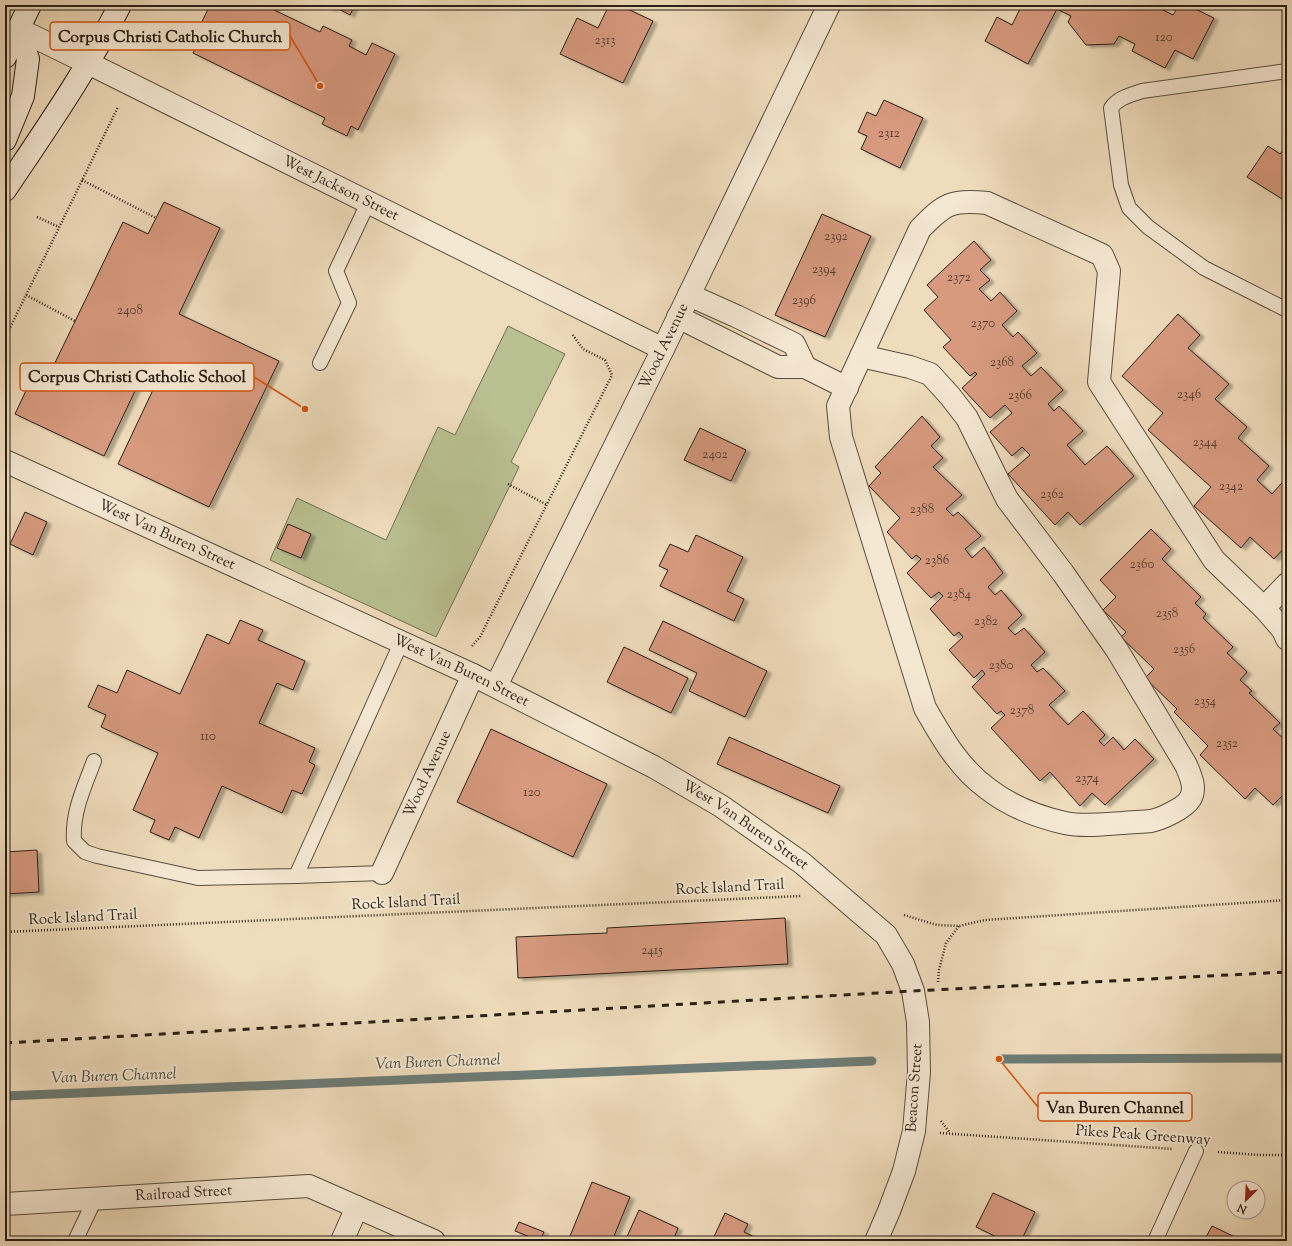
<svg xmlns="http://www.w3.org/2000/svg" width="1292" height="1246" viewBox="0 0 1292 1246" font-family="'Sorts Mill Goudy',serif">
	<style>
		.green { fill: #b9c091; stroke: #717053 }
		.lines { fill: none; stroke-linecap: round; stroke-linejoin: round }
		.stream { stroke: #6d7c76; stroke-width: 9 }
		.building { fill: #d79a7f; stroke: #291f15; filter: url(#shadow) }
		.service-casing { stroke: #5a4e3f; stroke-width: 16 }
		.minor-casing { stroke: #5a4e3f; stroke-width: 24 }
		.tertiary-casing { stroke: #5a4e3f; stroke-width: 24 }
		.secondary-casing { stroke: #291f15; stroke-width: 24 }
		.path { stroke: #291f15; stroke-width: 2.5; stroke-dasharray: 1 2; stroke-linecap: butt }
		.service { stroke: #f5e8d3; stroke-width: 14 }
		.minor { stroke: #f5e8d3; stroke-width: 22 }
		.tertiary { stroke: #f5e8d3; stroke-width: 22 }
		.secondary { stroke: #f5e8d3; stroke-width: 22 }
		.rail { stroke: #291f15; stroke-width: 3; stroke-dasharray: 7 7; stroke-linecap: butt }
		.labels { text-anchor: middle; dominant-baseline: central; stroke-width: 4; stroke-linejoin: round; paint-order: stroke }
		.number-label { font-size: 13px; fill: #543e30 }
		.street-label { font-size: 15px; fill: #291f15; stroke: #f5e8d3 }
		.water-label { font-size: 16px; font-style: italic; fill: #4b4e46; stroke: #f5e8d3 }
		.leader { fill: none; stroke: #d5530d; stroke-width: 1.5 }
		.callout-dot { fill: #d5530d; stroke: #f5e8d3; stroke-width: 1.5 }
		.callout { fill: #f5e8d3; stroke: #d5530d; stroke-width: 1.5 }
		.callout-label { font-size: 16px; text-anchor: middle; font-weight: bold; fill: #291f15 }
	</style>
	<defs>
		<filter id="shadow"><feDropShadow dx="4.5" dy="2.5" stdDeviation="1" flood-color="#0004"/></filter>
	</defs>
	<rect width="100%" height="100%" fill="#efdcbc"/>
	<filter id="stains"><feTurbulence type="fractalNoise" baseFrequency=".005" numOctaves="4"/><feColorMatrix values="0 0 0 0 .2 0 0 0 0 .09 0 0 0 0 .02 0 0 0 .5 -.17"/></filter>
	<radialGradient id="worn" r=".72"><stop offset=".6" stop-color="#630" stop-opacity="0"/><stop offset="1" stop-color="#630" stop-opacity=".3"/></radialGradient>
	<!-- green -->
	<polygon class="green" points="508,326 565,354 511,462 519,467 436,637 270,560 297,498 386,540 438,427 455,435"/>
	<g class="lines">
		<!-- stream -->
		<g class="stream">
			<polyline points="999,1059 1287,1058"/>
			<polyline points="5,1096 872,1061"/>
		</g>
	</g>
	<!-- building -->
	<g class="building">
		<polygon points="210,5 277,5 274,10 320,32 323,26 352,40 349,46 366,55 372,43 395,54 358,130 351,126 347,136 322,124 325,118 193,53 201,37 196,34"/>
		<polygon points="325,5 355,5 350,15 333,6 332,9"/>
		<polygon points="609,5 619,5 653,21 623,83 560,54 577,18 598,28"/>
		<polygon points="1022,5 1153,5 1173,15 1179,5 1187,5 1214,18 1193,59 1175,50 1165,68 1132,51 1135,44 1119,36 1114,44 1086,45 1068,22 1071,16 1057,9 1028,64 985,41 997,17 1012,25"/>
		<polygon points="884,100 923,118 900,168 861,149 867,136 858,132 867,112 876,116"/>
		<polygon points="1287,145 1287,202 1247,177 1268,146 1280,154"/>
		<polygon points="164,202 220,228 179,314 279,361 209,507 118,464 160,375 146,368 104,456 15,414 39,363 52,369 123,222 148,234"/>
		<polygon points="822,214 871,236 825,337 775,315"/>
		<polygon points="974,241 991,260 980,270 990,280 979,289 991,301 1000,292 1017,311 1002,325 1013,337 1018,332 1037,353 1022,366 1031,376 1041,367 1063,390 1048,404 1054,411 1059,406 1083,431 1067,445 1085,465 1107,446 1134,476 1080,525 1068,512 1055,525 1008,474 1030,455 1022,447 1012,456 990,432 1012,413 1005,405 990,418 962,388 977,374 975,372 970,376 943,347 951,340 924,310 938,297 927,285"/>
		<polygon points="1178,314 1200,335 1188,348 1229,384 1215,399 1247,427 1238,438 1269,466 1257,480 1272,494 1287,477 1287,545 1274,559 1250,537 1241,548 1194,506 1211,487 1148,430 1163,413 1122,376"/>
		<polygon points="922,416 940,437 931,446 943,458 933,467 962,495 946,509 953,516 958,512 981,536 965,549 972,558 984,547 1003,573 988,587 995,595 1001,590 1022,615 1008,628 1015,635 1024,628 1045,652 1031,665 1037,672 1043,668 1065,691 1049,705 1068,725 1083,711 1105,735 1099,741 1104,746 1113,737 1124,750 1135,739 1154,759 1105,805 1092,793 1080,806 1050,772 1040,781 991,728 1005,715 1001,711 997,714 972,687 985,674 982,670 974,678 949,650 963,637 959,632 954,636 930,609 943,596 939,592 931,598 907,573 921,559 916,555 912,559 887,532 900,518 869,486 881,473 875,467"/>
		<polygon points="700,428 746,450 731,481 684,460"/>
		<polygon points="25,512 47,522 33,555 10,544"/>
		<polygon points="288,524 311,534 301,558 277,548"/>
		<polygon points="1151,529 1171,549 1162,559 1201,597 1195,603 1206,614 1203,618 1233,647 1227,653 1247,672 1240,680 1252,691 1249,693 1280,723 1273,729 1287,742 1287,791 1273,805 1255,788 1245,799 1200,755 1208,746 1174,712 1177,709 1145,678 1154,669 1121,637 1126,632 1103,610 1116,597 1100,580"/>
		<polygon points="696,535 743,557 727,591 744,599 734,621 660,586 668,570 659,566 670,544 688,552"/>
		<polygon points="240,620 263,630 258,640 305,661 293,690 277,683 259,723 315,748 309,762 315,765 302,794 292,790 282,813 222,786 199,838 175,827 169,840 150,832 155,820 133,810 158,753 101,727 106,715 88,707 98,685 117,693 127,670 180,694 207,634 229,644"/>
		<polygon points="663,621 767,671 745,717 689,691 697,673 649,650"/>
		<polygon points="624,647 688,678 671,713 607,682"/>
		<polygon points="491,729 607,784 573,857 457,802"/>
		<polygon points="729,737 840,786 828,813 717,764"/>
		<polygon points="37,850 39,892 5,894 5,852"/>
		<polygon points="785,918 788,964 518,978 516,937 607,933 607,928"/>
		<polygon points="592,1182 630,1197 612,1241 568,1241"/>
		<polygon points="993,1193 1035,1212 1021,1241 1005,1241 976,1227"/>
		<polygon points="639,1210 678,1228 673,1241 625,1241"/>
		<polygon points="725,1213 748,1224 744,1232 763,1241 712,1241"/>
		<polygon points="519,1222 544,1232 540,1241 515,1231"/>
		<polygon points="1212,1226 1243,1241 1204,1241"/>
	</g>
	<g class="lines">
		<!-- service casing -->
		<g class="service-casing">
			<g id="service">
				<path d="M1287,71l-145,20c-11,4 -23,6 -31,17l10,77 8,23 19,19 56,41 83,42"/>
				<polyline points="320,363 349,303 336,271 368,203"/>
				<path d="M94,761c-10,27 -22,51 -20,80l11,11 12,4 101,22 98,-2 105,-233"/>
				<polyline points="296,876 382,873"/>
				<polyline points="75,1241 95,1199"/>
				<polyline points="1155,1241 1196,1151"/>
			</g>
		</g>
		<!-- minor casing -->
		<g class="minor-casing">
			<g id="minor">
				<path id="s1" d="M88,63l575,286"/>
				<polyline points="689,295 736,316 794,344 805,367"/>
				<polyline points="678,317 778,367 805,367 847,388"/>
				<path d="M861,356l49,11 20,7 20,22 17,22 40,81 56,74 54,77 69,115c4,10 11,23 4,34 -5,9 -29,20 -39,22 -9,1 -19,1 -28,2 -18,1 -39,4 -58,0 -27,-6 -55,-17 -77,-34 -29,-21 -46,-51 -63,-81l-84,-271 -3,-31 82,-177c24,-25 32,-30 67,-26l115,52 7,16 -10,111 115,178 50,48 19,22 4,9"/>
				<path id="s2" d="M5,461l468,214 181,92 67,39 81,57 84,72 17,29 10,27 5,31 1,50 -5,59 -10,40 -15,40 -13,30"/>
				<polyline points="1264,608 1287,584"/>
				<path id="s3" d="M496,686l167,-337 166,-344"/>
				<path id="s4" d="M382,873l91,-198"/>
				<path id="s5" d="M5,1204l304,-18 125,55"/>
				<polyline points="342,1241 357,1207"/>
			</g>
		</g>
		<!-- tertiary casing -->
		<g class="tertiary-casing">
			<polyline id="tertiary" points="18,29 88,63"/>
		</g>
		<!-- secondary casing -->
		<g class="secondary-casing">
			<g id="secondary">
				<polyline points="5,57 30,5"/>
				<polyline points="5,140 23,96 28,59 18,29"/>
				<path d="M5,190c41,-61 82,-120 115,-185"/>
			</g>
		</g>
		<!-- path -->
		<g class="path">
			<polyline points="82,180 156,218"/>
			<polyline points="37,217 59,227"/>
			<polyline points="26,295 75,321"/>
			<polyline points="5,338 118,107"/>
			<polyline points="508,484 547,505"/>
			<polyline points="472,646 480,637 612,375 605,360 583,349 572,334"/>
			<polyline points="904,915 937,925 959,926 985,920 1287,900"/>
			<polyline points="5,932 801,896"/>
			<polyline points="938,982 939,970 946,943 959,926"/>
			<polyline points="941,1121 950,1133"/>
			<polyline points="940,1133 1173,1149"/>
			<polyline points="1218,1152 1260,1155 1287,1155"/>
		</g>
		<!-- service -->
		<use href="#service" class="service"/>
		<!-- minor -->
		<use href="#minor" class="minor"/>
		<!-- tertiary -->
		<use href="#tertiary" class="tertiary"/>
		<!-- secondary -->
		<use href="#secondary" class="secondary"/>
		<!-- rail -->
		<polyline class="rail" points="5,1043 913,991 1287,972"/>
	</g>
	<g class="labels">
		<!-- number labels -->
		<g class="number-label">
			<text x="1164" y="38">120</text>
			<text x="605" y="41">2313</text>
			<text x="889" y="134">2312</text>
			<text x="836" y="237">2392</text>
			<text x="824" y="270">2394</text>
			<text x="959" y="278">2372</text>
			<text x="804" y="301">2396</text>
			<text x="130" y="311">2408</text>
			<text x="983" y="324">2370</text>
			<text x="1002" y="363">2368</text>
			<text x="1189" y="395">2346</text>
			<text x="1020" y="396">2366</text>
			<text x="1205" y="443">2344</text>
			<text x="715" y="455">2402</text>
			<text x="1231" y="487">2342</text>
			<text x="1052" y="495">2362</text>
			<text x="922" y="510">2388</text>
			<text x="937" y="561">2386</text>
			<text x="1142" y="565">2360</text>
			<text x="959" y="595">2384</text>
			<text x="1167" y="614">2358</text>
			<text x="986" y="622">2382</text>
			<text x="1184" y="650">2356</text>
			<text x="1001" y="666">2380</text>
			<text x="1205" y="702">2354</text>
			<text x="1022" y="711">2378</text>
			<text x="208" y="737">110</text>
			<text x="1227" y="744">2352</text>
			<text x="1087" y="779">2374</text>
			<text x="532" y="793">120</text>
			<text x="652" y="951">2415</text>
		</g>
		<!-- street labels -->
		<g class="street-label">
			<text stroke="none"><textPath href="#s1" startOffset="282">West Jackson Street</textPath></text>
			<text stroke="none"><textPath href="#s3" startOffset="379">Wood Avenue</textPath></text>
			<text stroke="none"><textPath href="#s2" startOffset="178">West Van Buren Street</textPath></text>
			<text stroke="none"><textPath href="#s2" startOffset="502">West Van Buren Street</textPath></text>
			<text stroke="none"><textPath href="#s4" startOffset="109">Wood Avenue</textPath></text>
			<text stroke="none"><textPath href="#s2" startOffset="826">West Van Buren Street</textPath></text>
			<text transform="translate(730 888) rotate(-3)">Rock Island Trail</text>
			<text transform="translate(406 903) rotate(-3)">Rock Island Trail</text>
			<text transform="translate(83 918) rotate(-3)">Rock Island Trail</text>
			<text transform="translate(915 1088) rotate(-86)">Beacon Street</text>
			<text transform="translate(1143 1136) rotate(4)">Pikes Peak Greenway</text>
			<text stroke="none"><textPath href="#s5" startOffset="179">Railroad Street</textPath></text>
		</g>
		<!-- water labels -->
		<g class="water-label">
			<text transform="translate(438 1063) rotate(-2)">Van Buren Channel</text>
			<text transform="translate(114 1077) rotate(-2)">Van Buren Channel</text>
		</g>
	</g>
	<!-- callouts -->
	<path class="leader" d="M320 86L290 36M305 409L254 377M999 1059L1038 1107"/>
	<g class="callout-dot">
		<circle cx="320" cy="86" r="4"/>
		<circle cx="305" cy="409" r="4"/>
		<circle cx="999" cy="1059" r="4"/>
	</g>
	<g class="callout">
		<rect x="50" y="22" width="240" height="28" rx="4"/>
		<rect x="20" y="363" width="234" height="28" rx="4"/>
		<rect x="1038" y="1093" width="154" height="28" rx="4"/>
	</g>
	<g class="callout-label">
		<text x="170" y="42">Corpus Christi Catholic Church</text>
		<text x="137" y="382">Corpus Christi Catholic School</text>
		<text x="1115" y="1113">Van Buren Channel</text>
	</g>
	<!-- margin -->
	<rect width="1292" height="1246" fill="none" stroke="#efdcbc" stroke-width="20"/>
	<rect x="6" y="6" width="1280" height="1234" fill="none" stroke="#291f15" stroke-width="2"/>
	<rect x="10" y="10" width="1272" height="1226" fill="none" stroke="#291f15"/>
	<!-- north arrow -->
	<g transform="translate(1246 1200) rotate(204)"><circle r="19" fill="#f5e8d3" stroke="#a39887"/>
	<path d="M0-3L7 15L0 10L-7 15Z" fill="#8f2418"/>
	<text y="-6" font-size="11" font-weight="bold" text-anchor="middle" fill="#291f15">N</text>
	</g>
	<rect width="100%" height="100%" filter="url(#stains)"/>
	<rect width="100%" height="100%" fill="url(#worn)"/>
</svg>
